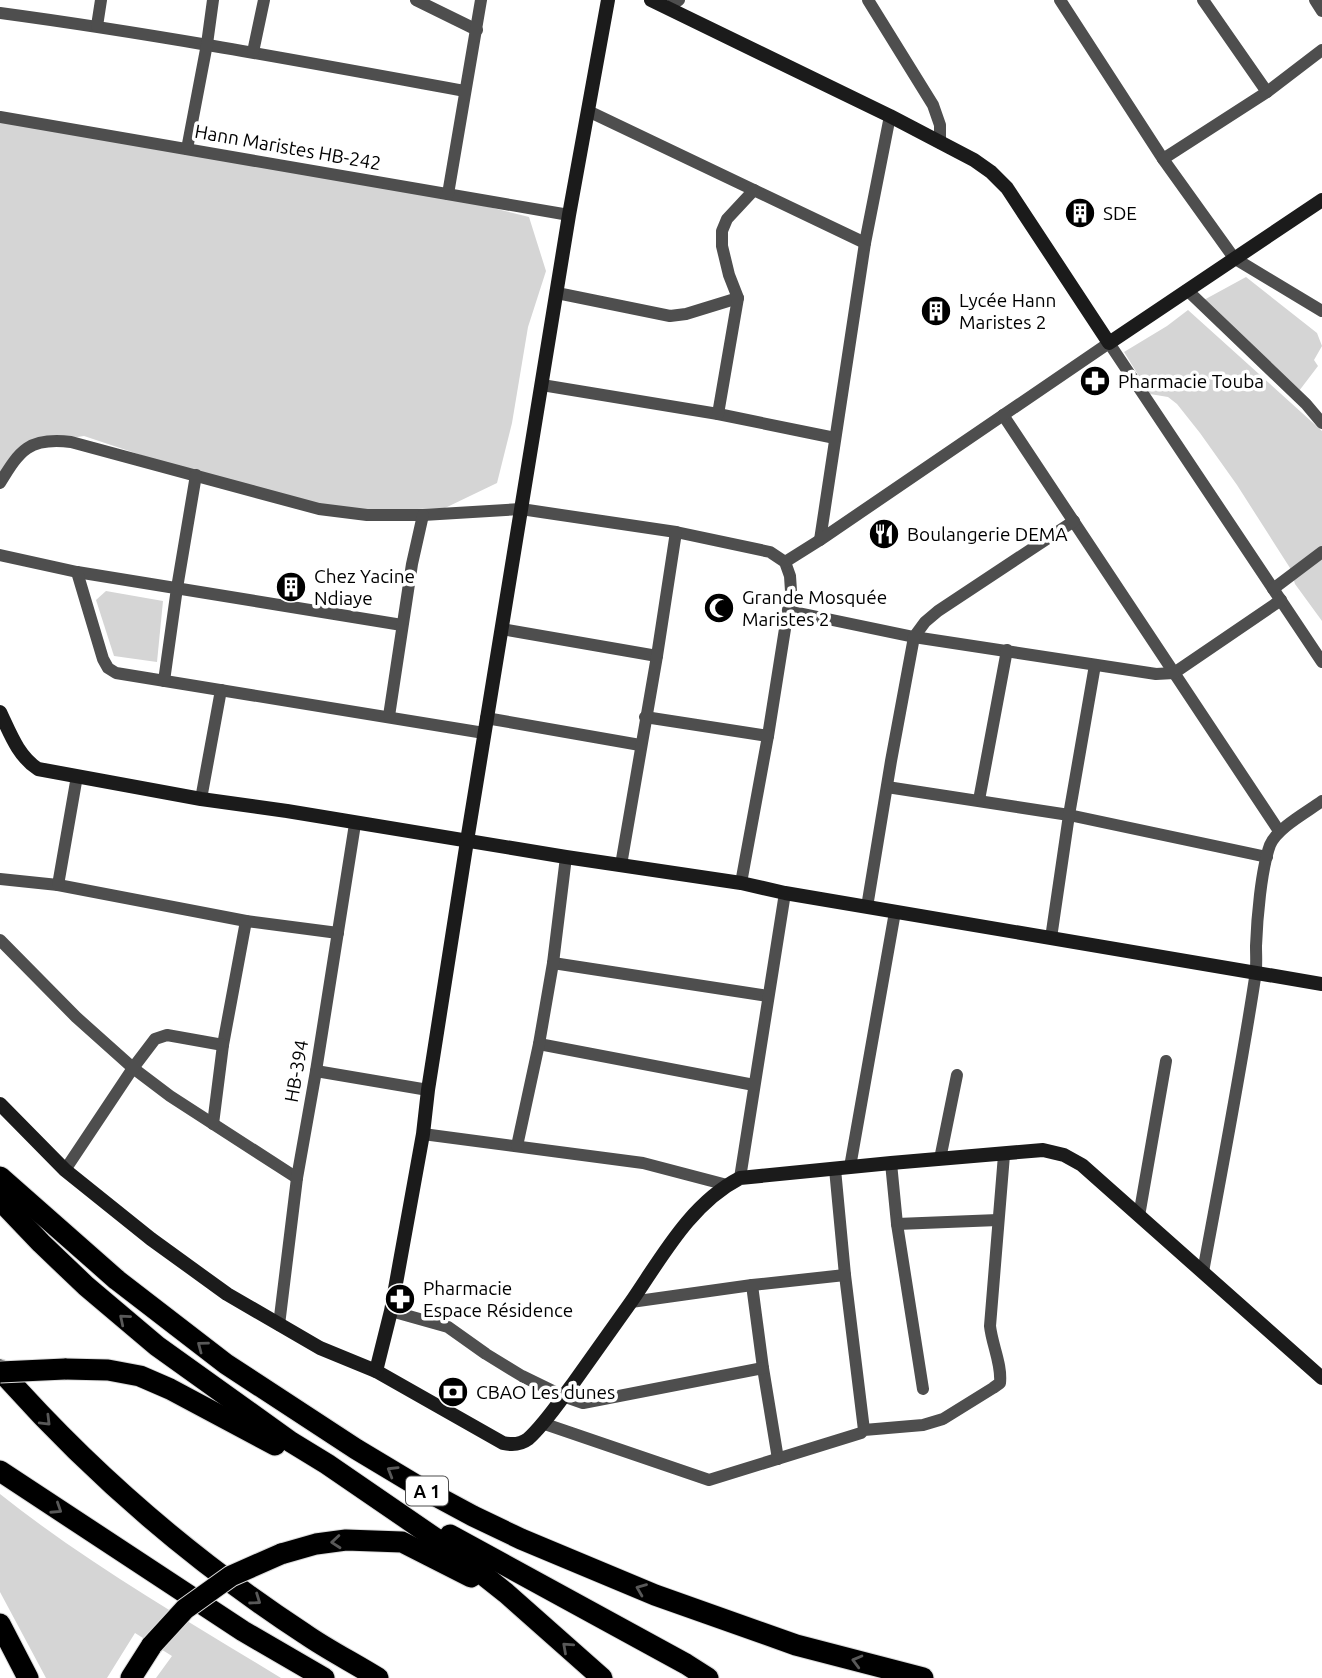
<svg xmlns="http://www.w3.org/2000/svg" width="1322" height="1678" viewBox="0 0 1322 1678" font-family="Ubuntu,sans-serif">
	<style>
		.green { fill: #d5d5d5 }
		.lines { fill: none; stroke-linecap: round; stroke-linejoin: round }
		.highway-casing { stroke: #dbdbdb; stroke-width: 23 }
		.street { stroke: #4e4e4e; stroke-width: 12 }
		.secondary { stroke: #1b1b1b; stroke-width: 14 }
		.highway { stroke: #000; stroke-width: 21 }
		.highway-bridge-casing { stroke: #dbdbdb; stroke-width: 23; stroke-linecap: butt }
		.highway-bridge { stroke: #000; stroke-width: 21 }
		.oneway { stroke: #595959 }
		.labels { text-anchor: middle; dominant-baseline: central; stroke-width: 7; stroke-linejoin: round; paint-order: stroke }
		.shield { fill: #fff; stroke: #4c4c4c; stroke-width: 2 }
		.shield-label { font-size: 18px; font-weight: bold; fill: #000 }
		.street-label { font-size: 19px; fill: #000; stroke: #fff }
		.poi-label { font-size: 19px; fill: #000; stroke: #fff; text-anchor: start }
	</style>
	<rect width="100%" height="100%" fill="#fff"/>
	<!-- green -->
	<g class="green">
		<polygon points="0,120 461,200 529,217 546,271 528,327 512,423 497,483 445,508 361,511 309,503 165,463 84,436 23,445 0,474"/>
		<polygon points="1246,277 1317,333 1322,346 1314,360 1318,366 1299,391 1202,301"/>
		<polygon points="1188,310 1322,431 1322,621 1295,584 1290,568 1237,485 1200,433 1177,404 1168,397 1150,394 1124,352 1167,326"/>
		<polygon points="106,591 163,601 157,662 114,656 96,600"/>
		<path d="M0,1494c88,70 186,126 281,184h-125l16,-22 -37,-23 -28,45h-61l-46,-86z"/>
	</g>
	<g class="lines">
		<!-- highway casing -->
		<g class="highway-casing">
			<g id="highway">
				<polyline points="0,1177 117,1280 226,1364 356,1449 421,1488 473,1516 521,1539 655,1595 796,1645 923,1678"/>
				<polyline points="0,1200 41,1243 86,1286 157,1346 291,1442 327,1464 448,1547 506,1593 602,1678"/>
				<polyline points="65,1369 108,1370 140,1376 170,1389 275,1445"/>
				<path d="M0,1370c89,101 192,190 305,264 23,16 49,29 73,44"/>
				<polyline points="0,1471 243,1631 324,1678"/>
				<polyline points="450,1535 686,1664 708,1678"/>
				<polyline points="281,1554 316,1544 346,1540 402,1542 471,1577"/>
				<polyline points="0,1624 28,1678"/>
				<polyline points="131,1678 152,1645"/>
			</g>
		</g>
		<!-- street -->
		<g class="street">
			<polyline points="416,0 477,30"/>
			<polyline points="868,0 933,105 940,125 940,143"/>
			<polyline points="1060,0 1163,159 1234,258 1322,311"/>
			<polyline points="1203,0 1267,92"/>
			<polyline points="1315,0 1322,11"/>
			<polyline points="667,8 679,0"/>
			<path d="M0,13c156,21 311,50 465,78"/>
			<polyline points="97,26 101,0"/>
			<polyline points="253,52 264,0"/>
			<polyline points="588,111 865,243"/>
			<polyline points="0,117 569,215"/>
			<polyline points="187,149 207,44 213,0"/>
			<polyline points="1163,159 1267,92 1322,50"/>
			<polyline points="448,194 481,0"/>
			<polyline points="1187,290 1306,404 1322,423"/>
			<polyline points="557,293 670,316 686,314 738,298"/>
			<polyline points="542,385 718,414 835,438"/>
			<polyline points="718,414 738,298 729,275 722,246 722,231 727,219 754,190"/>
			<polyline points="1003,415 1279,831"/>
			<path d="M0,483c20,-33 29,-46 71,-41l248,67 48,6h56l98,-6 155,23 94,20 15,10 5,14 1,15 -23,145 -27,147"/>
			<polyline points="820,540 865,243 890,116"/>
			<polyline points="0,555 77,572 402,625"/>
			<polyline points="785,562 820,540 1109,343 1322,662"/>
			<polyline points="77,572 103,659 108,668 116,673 484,733"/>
			<polyline points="1273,589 1322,552"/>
			<polyline points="789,611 914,637 1156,674 1174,673 1281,600"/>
			<polyline points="502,629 657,656"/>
			<polyline points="164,681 177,588 196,475"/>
			<polyline points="389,716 412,564 423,515"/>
			<polyline points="645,717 768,736"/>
			<polyline points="486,718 640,745"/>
			<polyline points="887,787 1069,815 1267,857"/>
			<polyline points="201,799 221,690"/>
			<polyline points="979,800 1007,650"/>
			<polyline points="621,865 657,656 676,532"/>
			<polyline points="0,879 58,885 246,921 338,933"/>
			<polyline points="58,885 77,776"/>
			<polyline points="867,907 891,761 914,637 925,622 938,611 1074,521"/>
			<polyline points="1051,938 1069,815 1095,665"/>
			<polyline points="0,940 76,1017 133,1068 170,1096 297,1178"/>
			<polyline points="553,963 768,996"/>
			<polyline points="539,1044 754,1085"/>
			<polyline points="316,1071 428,1090"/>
			<polyline points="213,1124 223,1045 246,921"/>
			<polyline points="423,1134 643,1163 727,1185"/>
			<polyline points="517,1146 539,1044 553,963 566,857"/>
			<polyline points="940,1159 957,1075"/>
			<polyline points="891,1163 897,1224 923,1389"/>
			<polyline points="850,1167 895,912"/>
			<polyline points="835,1169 845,1275 864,1430"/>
			<polyline points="65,1170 133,1068 155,1039 167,1035 223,1045"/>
			<polyline points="740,1178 785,893"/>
			<polyline points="1139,1216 1166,1061"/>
			<polyline points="897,1224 998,1220"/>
			<path d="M1203,1272c18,-98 37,-196 52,-294 2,-11 1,-22 1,-32 1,-27 5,-76 14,-101 7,-17 37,-33 52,-44"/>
			<polyline points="752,1285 763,1368 778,1459"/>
			<polyline points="631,1302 752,1285 845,1275"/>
			<polyline points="391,1311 448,1327 486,1354 522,1376 563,1396 583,1403 763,1368"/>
			<polyline points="279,1325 297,1178 316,1071 355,824"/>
			<path d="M542,1423l167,57 152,-47 3,-3 59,-5 20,-6 50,-31 7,-5c2,-19 -8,-38 -10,-57l14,-171"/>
		</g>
		<!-- secondary -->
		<g class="secondary">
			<polyline points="651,0 890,116 974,160 991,172 1007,188 1109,343 1322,200"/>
			<path d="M0,712c10,21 18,44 38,57l163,30 86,12 279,46 175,26 44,10 537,91"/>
			<path d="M0,1104l65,66 86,69 76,55 93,54 56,23 127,72c9,2 17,2 25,-4 15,-13 32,-38 44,-54 20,-28 40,-56 59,-83 31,-45 59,-98 109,-124l151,-15 152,-13 21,5 18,10 240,213"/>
			<polyline points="376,1371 391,1311 423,1134 428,1090 467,841 569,215 608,0"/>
		</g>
		<!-- highway -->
		<use href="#highway" class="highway"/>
		<!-- highway-bridge casing -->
		<g class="highway-bridge-casing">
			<g id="highway-bridge">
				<polyline points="0,1372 65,1369"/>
				<polyline points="152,1645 185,1609 231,1576 281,1554"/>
			</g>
		</g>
		<!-- highway-bridge -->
		<use href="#highway-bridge" class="highway-bridge"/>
	</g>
	<!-- one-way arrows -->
	<defs><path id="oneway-chevron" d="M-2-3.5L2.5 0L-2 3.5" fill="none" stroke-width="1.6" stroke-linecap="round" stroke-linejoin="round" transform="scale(1.75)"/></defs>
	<g class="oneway">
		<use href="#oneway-chevron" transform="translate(124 1319) rotate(-140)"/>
		<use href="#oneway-chevron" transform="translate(202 1346) rotate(-143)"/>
		<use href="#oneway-chevron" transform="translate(46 1421) rotate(45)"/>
		<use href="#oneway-chevron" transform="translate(392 1471) rotate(-149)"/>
		<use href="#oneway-chevron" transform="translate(57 1509) rotate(33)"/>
		<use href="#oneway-chevron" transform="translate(336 1542) rotate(175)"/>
		<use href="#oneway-chevron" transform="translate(641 1589) rotate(-158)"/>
		<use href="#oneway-chevron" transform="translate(256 1600) rotate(35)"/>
		<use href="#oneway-chevron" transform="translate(567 1647) rotate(-138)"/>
		<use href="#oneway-chevron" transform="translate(857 1661) rotate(-165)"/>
	</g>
	<!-- icons -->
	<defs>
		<g id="building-disc" transform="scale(1.575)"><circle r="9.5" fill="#000" stroke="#fff"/><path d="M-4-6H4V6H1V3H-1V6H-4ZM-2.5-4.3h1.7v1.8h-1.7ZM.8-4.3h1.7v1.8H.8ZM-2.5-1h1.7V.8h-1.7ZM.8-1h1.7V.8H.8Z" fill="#fff"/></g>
		<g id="pharmacy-disc" transform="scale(1.575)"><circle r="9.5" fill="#000" stroke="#fff"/><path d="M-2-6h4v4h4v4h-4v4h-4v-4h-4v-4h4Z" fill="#fff"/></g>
		<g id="restaurant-disc" transform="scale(1.575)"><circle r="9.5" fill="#000" stroke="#fff"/><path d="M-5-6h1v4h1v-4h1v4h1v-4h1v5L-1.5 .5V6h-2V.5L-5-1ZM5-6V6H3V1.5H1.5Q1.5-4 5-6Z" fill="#fff"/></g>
		<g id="mosque-disc" transform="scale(1.575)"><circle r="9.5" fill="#000" stroke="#fff"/><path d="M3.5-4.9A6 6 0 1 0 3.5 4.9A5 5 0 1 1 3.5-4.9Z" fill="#fff"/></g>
		<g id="bank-disc" transform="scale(1.575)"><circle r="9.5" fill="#000" stroke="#fff"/><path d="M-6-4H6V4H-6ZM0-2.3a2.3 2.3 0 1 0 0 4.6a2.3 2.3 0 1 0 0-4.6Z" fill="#fff"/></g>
	</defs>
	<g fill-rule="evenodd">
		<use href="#building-disc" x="1080" y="213"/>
		<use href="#building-disc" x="936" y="311"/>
		<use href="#pharmacy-disc" x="1095" y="381"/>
		<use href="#restaurant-disc" x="884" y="534"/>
		<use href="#building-disc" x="291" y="587"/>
		<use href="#mosque-disc" x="719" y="608"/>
		<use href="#pharmacy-disc" x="400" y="1299"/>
		<use href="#bank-disc" x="453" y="1392"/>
	</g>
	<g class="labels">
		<!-- shield labels -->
		<rect class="shield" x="406" y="1476.5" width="42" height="29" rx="5"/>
		<g class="shield-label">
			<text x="427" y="1491">A 1</text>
		</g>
		<!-- street labels -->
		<g class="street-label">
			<text transform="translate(288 147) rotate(10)">Hann Maristes HB-242</text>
			<text transform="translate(296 1071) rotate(-80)">HB-394</text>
		</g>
		<!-- poi labels -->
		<g class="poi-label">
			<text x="1103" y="213">SDE</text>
			<text x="959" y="300">Lycée Hann<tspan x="959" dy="22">Maristes 2</tspan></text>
			<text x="1118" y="381">Pharmacie Touba</text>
			<text x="907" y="534">Boulangerie DEMA</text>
			<text x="314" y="576">Chez Yacine<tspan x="314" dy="22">Ndiaye</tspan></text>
			<text x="742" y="597">Grande Mosquée<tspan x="742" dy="22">Maristes 2</tspan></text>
			<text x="423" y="1288">Pharmacie<tspan x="423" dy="22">Espace Résidence</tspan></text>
			<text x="476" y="1392">CBAO Les dunes</text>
		</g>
	</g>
</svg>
